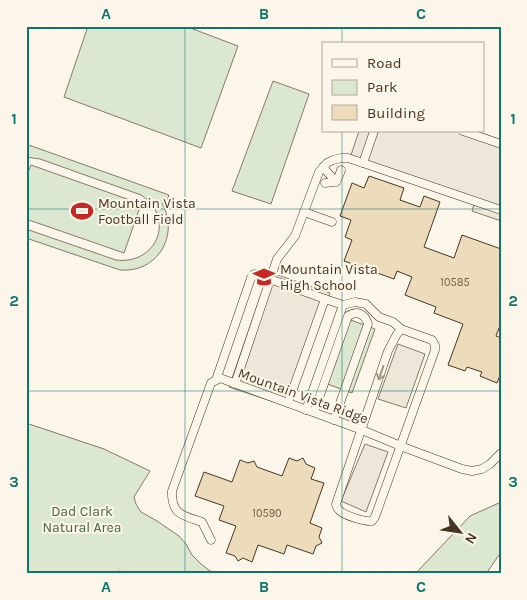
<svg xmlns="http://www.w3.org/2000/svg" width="527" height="600" viewBox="0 0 527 600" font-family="Karla,sans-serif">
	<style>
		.green { fill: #dce7d0; stroke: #887966 }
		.parking { fill: #ede7d9; stroke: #887966 }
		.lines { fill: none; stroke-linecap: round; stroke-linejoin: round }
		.stream { stroke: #c9cecd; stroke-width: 2 }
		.building { fill: #ecdcbc; stroke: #4a3520 }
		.minor-casing { stroke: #4a3520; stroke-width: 9 }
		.minor { stroke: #fbf6e9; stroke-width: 8 }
		.oneway { stroke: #a29684 }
		.grid { fill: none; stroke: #0f766e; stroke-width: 1; stroke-opacity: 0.55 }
		.labels { text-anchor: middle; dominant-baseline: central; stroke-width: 4; stroke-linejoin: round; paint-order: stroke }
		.number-label { font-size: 11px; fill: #725f47 }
		.poi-label { font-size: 14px; fill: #4a3520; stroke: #fbf6e9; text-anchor: start }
		.street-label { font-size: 14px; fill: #4a3520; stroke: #fbf6e9 }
		.park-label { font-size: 14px; fill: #436837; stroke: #fbf6e9 }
		.neatline { fill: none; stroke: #0f766e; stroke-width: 2 }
		.grid-label { font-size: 16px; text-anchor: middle; font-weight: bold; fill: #0f766e }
	</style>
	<rect width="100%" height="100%" fill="#fbf6e9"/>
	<!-- green -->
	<g class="green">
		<polygon points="88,26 185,26 238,46 201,148 64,97"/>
		<polygon points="273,81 309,94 271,204 232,191"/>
		<path d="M26,144l143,51 -3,9 -4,-1c18,33 -5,70 -42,67l-94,-32v-9l90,31c41,5 60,-42 25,-65l-101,-36 -14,-2z"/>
		<polygon points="31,165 141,204 124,253 26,219 26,177"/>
		<polygon points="340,316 375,329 352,393 316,380"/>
		<polygon points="26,423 104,449 150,471 134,497 136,504 141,512 157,521 179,536 186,544 192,555 201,564 214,574 26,574"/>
		<polygon points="501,502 501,552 486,574 415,574 470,516"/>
	</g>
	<!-- parking -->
	<g class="parking">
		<polygon points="359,131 475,131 501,140 501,221 472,211 474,204 350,158"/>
		<polygon points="269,272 330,293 289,407 229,387"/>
		<polygon points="398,344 425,354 406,408 378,399"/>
		<polygon points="365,444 388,452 366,512 341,501"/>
	</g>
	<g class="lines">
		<!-- stream -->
		<polyline class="stream" points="119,570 121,574"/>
	</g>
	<!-- building -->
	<g class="building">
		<polygon points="369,176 404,188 400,200 420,207 424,196 440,202 424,247 454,258 462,235 501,249 501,323 496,336 501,338 501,373 497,383 480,376 482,372 467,367 465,371 448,365 463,324 434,313 436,307 405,295 412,277 397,271 394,279 344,261 352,240 345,237 351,220 340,216 352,183 364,188"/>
		<polygon points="289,458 297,461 303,458 306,464 315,468 311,479 324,483 310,523 322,528 319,537 322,543 316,546 313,554 287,545 284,554 258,545 252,562 243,558 238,561 235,556 226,553 236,526 219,520 224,506 195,496 204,472 232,482 240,460 248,463 254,461 257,467 282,476"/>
	</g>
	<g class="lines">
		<!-- minor casing -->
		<g class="minor-casing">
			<g id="minor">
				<polyline points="463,131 501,144"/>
				<polyline points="363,163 501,210"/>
				<polyline points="323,167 336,182"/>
				<path d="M325,183c13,-1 12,-1 16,-13"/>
				<polyline points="304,212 332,222"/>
				<path d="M325,299l18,6 12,-3 11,2 13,13 14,5 8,7 31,11 3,5v5l-60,167 -3,4c-7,1 -26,-5 -32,-10 -3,-3 -3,-3 -4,-7l52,-153 9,-17 4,-5"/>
				<polyline points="216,380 251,278 254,274 256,274 325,299 288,403"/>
				<polyline points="235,384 277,259 295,236 319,172 327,163 333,160 341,158 348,158 363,163 374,131"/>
				<polyline points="306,410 343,305"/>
				<path d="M314,412l34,-96c9,-6 17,-2 20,8l-34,96"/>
				<path d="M211,540l-9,-18c-18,-6 -31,-7 -30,-31l39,-108 9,-5 142,52 41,17 59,22 10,2 10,-2 8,-5 11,-11"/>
			</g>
		</g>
		<!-- minor -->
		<use href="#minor" class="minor"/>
	</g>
	<!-- one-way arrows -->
	<defs><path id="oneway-shaft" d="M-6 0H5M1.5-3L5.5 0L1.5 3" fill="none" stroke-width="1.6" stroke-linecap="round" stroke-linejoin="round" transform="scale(1.25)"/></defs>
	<use class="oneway" href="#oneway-shaft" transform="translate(381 373) rotate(109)"/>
	<!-- grid -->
	<path class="grid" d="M185,26v548M342,26v18M342,131v443M26,209h475M26,391h475"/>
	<!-- icons -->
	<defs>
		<g id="stadium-bare" transform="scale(1.725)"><path d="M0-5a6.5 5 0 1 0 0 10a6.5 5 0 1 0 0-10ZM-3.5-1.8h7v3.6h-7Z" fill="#c62828" stroke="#fbf6e9" stroke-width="2.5" paint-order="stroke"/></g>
		<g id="school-bare" transform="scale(1.725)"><path d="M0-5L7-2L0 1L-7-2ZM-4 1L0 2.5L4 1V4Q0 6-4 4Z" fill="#c62828" stroke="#fbf6e9" stroke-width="2.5" paint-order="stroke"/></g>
	</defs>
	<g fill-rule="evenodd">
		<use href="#stadium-bare" x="82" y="211"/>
		<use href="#school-bare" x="264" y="277"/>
	</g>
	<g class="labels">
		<!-- number labels -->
		<g class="number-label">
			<text x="455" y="282">10585</text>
			<text x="267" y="513">10590</text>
		</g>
		<!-- poi labels -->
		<g class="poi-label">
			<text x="98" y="203">Mountain Vista<tspan x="98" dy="16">Football Field</tspan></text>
			<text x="280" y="269">Mountain Vista<tspan x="280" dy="16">High School</tspan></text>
		</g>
		<!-- street labels -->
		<g class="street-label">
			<text transform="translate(303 396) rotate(20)">Mountain Vista Ridge</text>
		</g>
		<!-- park labels -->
		<g class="park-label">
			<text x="82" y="511">Dad Clark<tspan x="82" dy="16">Natural Area</tspan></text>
		</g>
	</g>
	<!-- border -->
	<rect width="527" height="600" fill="none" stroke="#fbf6e9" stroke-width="55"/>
	<!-- legend -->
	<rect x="322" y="42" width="162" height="90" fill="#fbf6e9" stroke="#b4a999"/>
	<rect x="332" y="59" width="25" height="8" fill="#fbf6e9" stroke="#b4a999"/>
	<text x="367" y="68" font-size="15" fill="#4a3520">Road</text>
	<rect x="332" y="80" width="25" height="15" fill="#dce7d0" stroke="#b4a999"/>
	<text x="367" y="92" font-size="15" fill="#4a3520">Park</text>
	<rect x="332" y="105" width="25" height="15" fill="#ecdcbc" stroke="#b4a999"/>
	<text x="367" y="118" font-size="15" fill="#4a3520">Building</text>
	<!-- north arrow -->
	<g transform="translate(460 532) rotate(120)" stroke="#fbf6e9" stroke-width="4" paint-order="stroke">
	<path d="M0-4L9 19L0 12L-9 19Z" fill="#4a3520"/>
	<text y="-8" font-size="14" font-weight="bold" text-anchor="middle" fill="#4a3520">N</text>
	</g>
	<rect x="28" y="28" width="472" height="544" class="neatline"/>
	<g class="grid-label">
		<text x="106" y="19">A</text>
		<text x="264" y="19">B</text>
		<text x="421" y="19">C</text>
		<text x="14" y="124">1</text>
		<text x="513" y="124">1</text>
		<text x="14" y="306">2</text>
		<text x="513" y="306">2</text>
		<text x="14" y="487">3</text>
		<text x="513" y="487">3</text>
		<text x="106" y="592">A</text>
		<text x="264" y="592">B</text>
		<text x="421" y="592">C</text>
	</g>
</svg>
